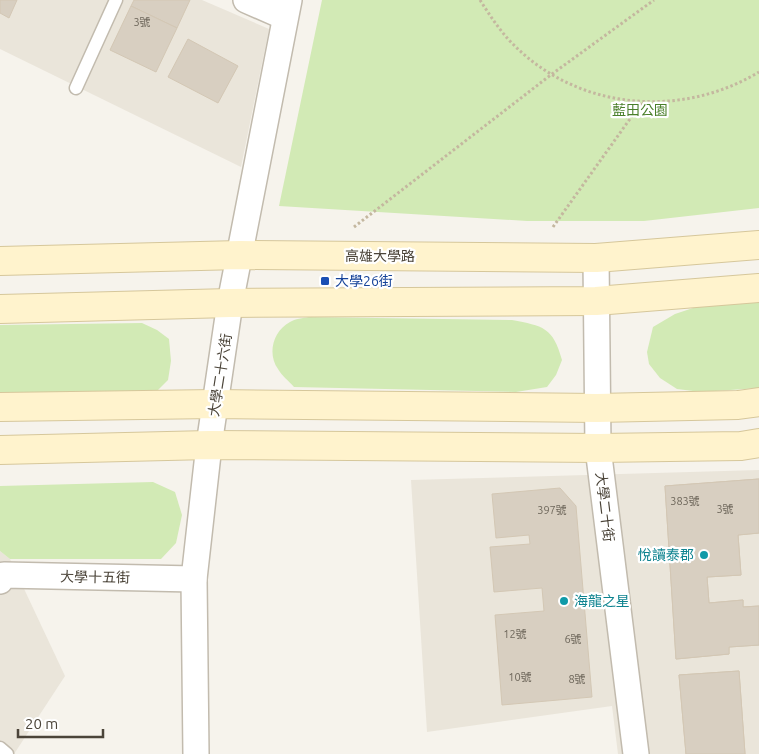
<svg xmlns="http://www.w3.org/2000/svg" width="759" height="754" viewBox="0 0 759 754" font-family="Ubuntu,'Noto Sans TC',sans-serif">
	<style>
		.residential { fill: #eae5da }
		.green { fill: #d2eab5 }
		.building { fill: #d8cfc1; stroke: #d3c7b4 }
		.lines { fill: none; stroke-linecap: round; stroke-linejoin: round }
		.lane-casing { stroke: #c2bbae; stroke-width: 15 }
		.street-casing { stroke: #c2bbae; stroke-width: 28 }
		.secondary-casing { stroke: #d6c79b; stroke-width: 30 }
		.path { stroke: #c4b79f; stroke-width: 3; stroke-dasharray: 2.5 2.5; stroke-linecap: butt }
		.lane { stroke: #fff; stroke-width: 12 }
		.street { stroke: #fff; stroke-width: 25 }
		.secondary { stroke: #fff3cd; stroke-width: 28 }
		.transit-dot { fill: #1a4fb4; stroke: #fff; stroke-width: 2 }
		.culture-dot { fill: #0f9aa8; stroke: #fff; stroke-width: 2 }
		.labels { text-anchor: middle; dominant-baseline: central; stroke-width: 4.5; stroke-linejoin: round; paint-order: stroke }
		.number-label { font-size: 11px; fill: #6e675b }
		.park-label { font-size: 14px; fill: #4a7f2a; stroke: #fff }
		.street-label { font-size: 14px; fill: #4b4439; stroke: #fff }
		.transit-label { font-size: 14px; fill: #164399; stroke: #fff; text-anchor: start }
		.culture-label { font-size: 14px; fill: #0d838f; stroke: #fff; text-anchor: end }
	</style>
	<rect width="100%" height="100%" fill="#f6f3ec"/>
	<!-- residential -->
	<g class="residential">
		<polygon points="0,0 202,0 269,29 241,167 0,49"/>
		<polygon points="759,470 759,754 618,754 612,706 427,732 411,480"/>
		<polygon points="0,551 10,559 65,676 14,754 0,754"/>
	</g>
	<!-- green -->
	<g class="green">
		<polygon points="322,0 759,0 759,208 644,221 527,221 279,206"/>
		<polygon points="759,301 759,388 701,392 677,389 660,378 649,364 647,352 653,327 675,314 699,306"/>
		<path d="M309,317l203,3c31,6 41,7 50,40l-6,15 -9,12 -31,5 -222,-5c-5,-6 -12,-11 -16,-18 -11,-15 -5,-38 12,-47 5,-3 13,-4 19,-5z"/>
		<polygon points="142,323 157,330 169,339 171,361 168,380 157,391 0,396 0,325"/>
		<polygon points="153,482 175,492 182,515 176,543 161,559 10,559 0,551 0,486"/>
	</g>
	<!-- building -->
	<g class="building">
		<polygon points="0,0 17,0 9,18 0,13"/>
		<polygon points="134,0 190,0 177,28 131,6"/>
		<polygon points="131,6 177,28 156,72 110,50"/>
		<polygon points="188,39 238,66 218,103 168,77"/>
		<polygon points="759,479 759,533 738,535 741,575 707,577 709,603 743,600 743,607 759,606 759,645 729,647 729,654 676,659 665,486"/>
		<polygon points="759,479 759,533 738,535 741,575 707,577 709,603 743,600 743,607 759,606 759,645 729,647 729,654 676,659 665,486"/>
		<polygon points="560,488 576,506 592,697 502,705 495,615 544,611 542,588 494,592 490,547 530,544 529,535 496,538 492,494"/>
		<polygon points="739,671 745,754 686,754 679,675"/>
		<polygon points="739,671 745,754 686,754 679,675"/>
	</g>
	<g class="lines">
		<!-- lane casing -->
		<g class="lane-casing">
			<g id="lane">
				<polyline points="76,88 116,0"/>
				<polyline points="0,748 7,754"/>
			</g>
		</g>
		<!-- street casing -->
		<g class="street-casing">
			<g id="street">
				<polyline points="246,0 285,17"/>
				<polyline points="596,258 598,448 636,754"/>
				<polyline points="0,581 4,575 194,579"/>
				<polyline points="196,754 194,579 209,445 230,303 289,0"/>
			</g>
		</g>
		<!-- secondary casing -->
		<g class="secondary-casing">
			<g id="secondary">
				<polyline points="0,261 240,255 596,258 759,245"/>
				<polyline points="0,309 230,303 596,301 759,288"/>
				<polyline points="0,407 215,404 597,408 738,405 759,402"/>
				<polyline points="0,450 209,445 598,448 741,446 759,443"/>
			</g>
		</g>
		<!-- path -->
		<g class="path">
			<path d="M480,0c9,14 18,28 29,40 65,70 170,80 250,32"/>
			<polyline points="354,227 552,74 654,0"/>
			<polyline points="553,227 642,102"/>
		</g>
		<!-- lane -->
		<use href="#lane" class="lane"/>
		<!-- street -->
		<use href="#street" class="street"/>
		<!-- secondary -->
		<use href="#secondary" class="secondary"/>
	</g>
	<!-- markers -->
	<rect class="transit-dot" x="320" y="276" width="10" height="10" rx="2.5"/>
	<g class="culture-dot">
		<circle cx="704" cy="555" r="5"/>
		<circle cx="564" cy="601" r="5"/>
	</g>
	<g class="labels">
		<!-- number labels -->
		<g class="number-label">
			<text x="142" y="22">3號</text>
			<text x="685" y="501">383號</text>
			<text x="725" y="509">3號</text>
			<text x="552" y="510">397號</text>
			<text x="515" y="634">12號</text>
			<text x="573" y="639">6號</text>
			<text x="520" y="677">10號</text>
			<text x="577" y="679">8號</text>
		</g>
		<!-- park labels -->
		<g class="park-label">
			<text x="640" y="110">藍田公園</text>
		</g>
		<!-- street labels -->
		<g class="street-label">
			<text x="380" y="256">高雄大學路</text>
			<text transform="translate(220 375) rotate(-81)">大學二十六街</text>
			<text transform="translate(605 507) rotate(83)">大學二十街</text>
			<text transform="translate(95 577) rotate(1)">大學十五街</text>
		</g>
		<!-- transit labels -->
		<g class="transit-label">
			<text x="335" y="281">大學26街</text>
		</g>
		<!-- culture labels -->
		<g class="culture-label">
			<text x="694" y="555">悅讀泰郡</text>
			<text x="574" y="601" text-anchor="start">海龍之星</text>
		</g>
	</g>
	<!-- scale -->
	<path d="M18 729v8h85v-8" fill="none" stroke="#4b4439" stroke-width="2.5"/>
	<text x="25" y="729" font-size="15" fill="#4b4439" stroke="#ffffff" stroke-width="4" paint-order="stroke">20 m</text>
</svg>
